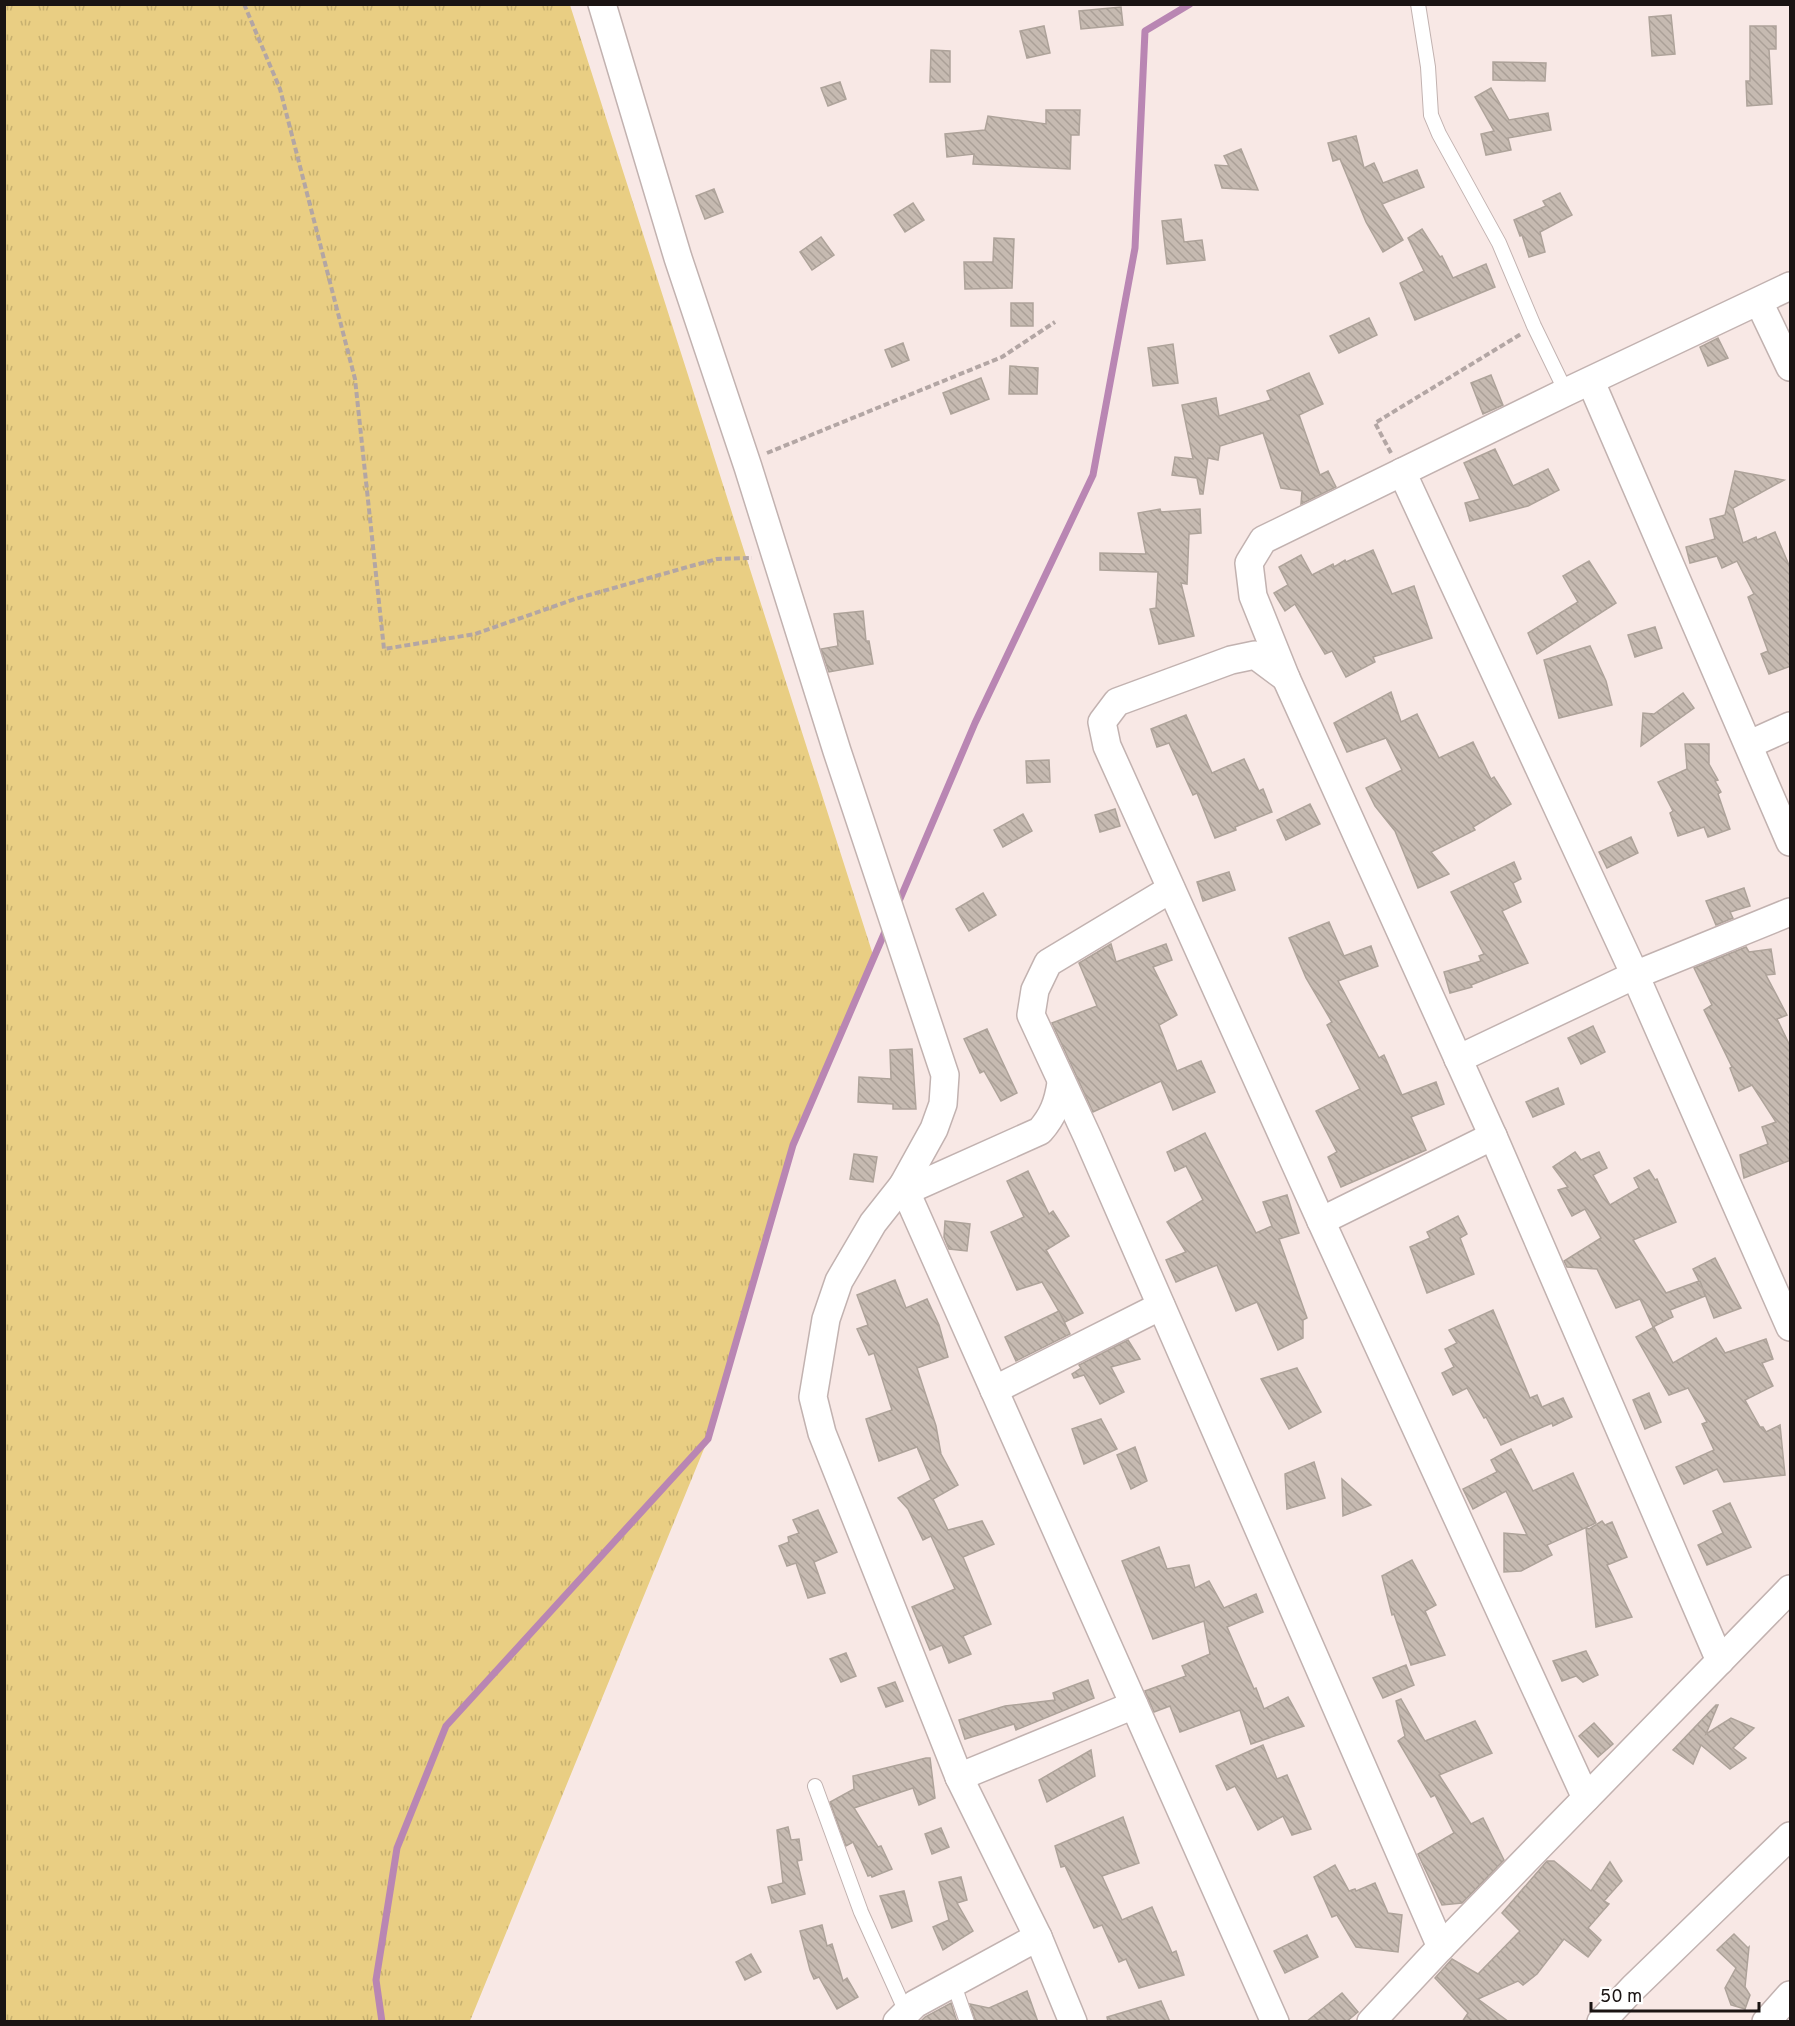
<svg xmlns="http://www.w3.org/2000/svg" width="1795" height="2026" viewBox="0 0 1795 2026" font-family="Overpass,sans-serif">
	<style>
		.grass { fill: url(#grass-tufts) }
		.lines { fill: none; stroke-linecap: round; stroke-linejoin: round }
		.stream { stroke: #b986b3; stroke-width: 7 }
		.building { fill: url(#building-back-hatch); stroke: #aea39a; stroke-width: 1.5 }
		.lane-casing { stroke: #c2b2b0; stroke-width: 16 }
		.street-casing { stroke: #c2b2b0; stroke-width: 30 }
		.path { stroke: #b3a6a4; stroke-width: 4; stroke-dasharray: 6 3; stroke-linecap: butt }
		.lane { stroke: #fff; stroke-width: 14 }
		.street { stroke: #fff; stroke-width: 27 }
	</style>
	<defs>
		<pattern id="grass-tufts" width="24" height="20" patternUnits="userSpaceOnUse" patternTransform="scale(1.5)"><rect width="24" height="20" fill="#e9ce83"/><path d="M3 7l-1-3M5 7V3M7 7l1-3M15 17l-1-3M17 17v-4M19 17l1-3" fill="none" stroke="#c7b070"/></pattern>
		<pattern id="building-back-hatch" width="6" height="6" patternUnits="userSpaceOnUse" patternTransform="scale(1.5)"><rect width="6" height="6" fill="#c6bab1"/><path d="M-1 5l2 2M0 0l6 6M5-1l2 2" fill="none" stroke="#aa9f97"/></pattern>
	</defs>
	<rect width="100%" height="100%" fill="#f8e8e5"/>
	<!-- grass -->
	<polygon class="grass" points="5,4 570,5 874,958 793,1145 708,1439 470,2021 5,2021"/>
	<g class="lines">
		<!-- stream -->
		<g class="stream">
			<polyline points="897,906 975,723 1093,475 1135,248 1145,31 1190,4"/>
			<polyline points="382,2022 376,1980 397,1848 446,1726 708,1439 793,1145 887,927"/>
		</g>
	</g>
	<!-- building -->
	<g class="building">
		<polygon points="1121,7 1123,25 1081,29 1079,11"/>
		<polygon points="1671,15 1675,54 1652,56 1649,17"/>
		<polygon points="1044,26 1050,53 1027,58 1020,31"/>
		<polygon points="1750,26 1776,26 1776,49 1769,49 1772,104 1747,106 1746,81 1750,81"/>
		<polygon points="931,50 950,51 950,82 930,82"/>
		<polygon points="1493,62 1546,63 1545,81 1493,80"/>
		<polygon points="840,82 846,99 828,106 821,88"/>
		<polygon points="1491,88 1509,120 1548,113 1551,130 1508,138 1511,150 1486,155 1481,134 1494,131 1475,97"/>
		<polygon points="1046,110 1080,110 1079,135 1071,135 1070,169 973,164 974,154 947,157 945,134 985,130 988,116 1046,124"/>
		<polygon points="1356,136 1364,168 1374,163 1383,183 1417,170 1424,187 1382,204 1403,240 1383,252 1366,222 1340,159 1333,161 1328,143"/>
		<polygon points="1241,149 1258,190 1222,188 1215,165 1229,166 1224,156"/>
		<polygon points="714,189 723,212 705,219 696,196"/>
		<polygon points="1560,193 1572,215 1540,232 1545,252 1529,257 1522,235 1520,236 1514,220 1546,206 1543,201"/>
		<polygon points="913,203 924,220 905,232 894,215"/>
		<polygon points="1181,219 1184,242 1202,240 1205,260 1167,264 1162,221"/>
		<polygon points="1422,229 1440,257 1442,256 1453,278 1486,264 1495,287 1415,320 1400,283 1424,271 1408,238"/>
		<polygon points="821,237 834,255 812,270 800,252"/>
		<polygon points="994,238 1014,239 1012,288 965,289 964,262 993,262"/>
		<rect x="1011" y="303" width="22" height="23"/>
		<polygon points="1369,318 1377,335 1339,353 1330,336"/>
		<polygon points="1718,338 1728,358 1708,366 1700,347"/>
		<polygon points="903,343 909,360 892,367 885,350"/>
		<polygon points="1173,344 1178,383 1153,386 1148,348"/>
		<polygon points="1010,366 1038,368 1037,394 1009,394"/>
		<polygon points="1309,373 1323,404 1299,415 1320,475 1328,471 1336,487 1301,504 1302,491 1281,488 1263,433 1220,446 1218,460 1208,458 1203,494 1200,494 1197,478 1172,475 1175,457 1193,459 1182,405 1216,398 1219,416 1271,400 1267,391"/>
		<polygon points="1491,375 1503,405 1483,414 1471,383"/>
		<polygon points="981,378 989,399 951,414 943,393"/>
		<polygon points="1495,449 1513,486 1548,469 1559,490 1528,506 1470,521 1465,503 1480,499 1464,463"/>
		<polygon points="1735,471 1784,480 1733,508 1743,543 1756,537 1757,540 1775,532 1791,570 1791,666 1769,674 1761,654 1768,651 1748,597 1754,594 1737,561 1722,568 1717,556 1690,563 1686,547 1715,539 1710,519 1725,515"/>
		<polygon points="1160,509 1161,512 1200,509 1201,533 1189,534 1187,584 1181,583 1194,636 1159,644 1150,609 1156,608 1158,572 1100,570 1100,553 1146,554 1138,513"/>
		<polygon points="1373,550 1392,594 1414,586 1432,638 1373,657 1375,662 1346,677 1332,651 1325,654 1295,604 1285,611 1274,593 1288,585 1279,567 1301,555 1312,575 1333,564 1334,567 1345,560 1346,562"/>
		<polygon points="1589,561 1616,603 1537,654 1528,633 1578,602 1563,576"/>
		<polygon points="863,611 866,641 869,641 873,664 829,672 821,649 838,646 834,614"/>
		<polygon points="1655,627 1662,648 1635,657 1628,635"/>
		<polygon points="1590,646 1606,681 1612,705 1559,718 1544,660"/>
		<polygon points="1391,692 1401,722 1417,714 1439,758 1473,742 1491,779 1494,777 1511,804 1473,827 1475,830 1431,852 1449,874 1418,888 1395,831 1375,806 1366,788 1402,770 1386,738 1347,752 1334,723"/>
		<polygon points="1683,693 1694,708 1641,746 1643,713 1654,714"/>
		<polygon points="1186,715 1212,773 1244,759 1259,791 1263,789 1272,812 1235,827 1236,830 1215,838 1197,793 1193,795 1169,743 1157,747 1151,729"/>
		<polygon points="1685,744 1709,744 1709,764 1718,780 1715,781 1721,792 1718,794 1730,829 1708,837 1704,827 1678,836 1670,813 1673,811 1658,782 1687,769"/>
		<polygon points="1049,760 1050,782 1027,783 1026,761"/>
		<polygon points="1310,804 1320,824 1286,840 1277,820"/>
		<polygon points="1115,809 1120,826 1100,832 1095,815"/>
		<polygon points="1023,814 1032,831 1003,847 994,830"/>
		<polygon points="1631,837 1638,853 1607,868 1599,852"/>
		<polygon points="1514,862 1521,879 1513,883 1521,902 1502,911 1528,963 1471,985 1472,987 1450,993 1444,972 1481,961 1479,956 1484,954 1451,892"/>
		<polygon points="1229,872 1235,890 1203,901 1197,882"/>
		<polygon points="1744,888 1750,906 1730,912 1733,918 1716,925 1706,901"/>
		<polygon points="983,893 996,915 969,931 956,909"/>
		<polygon points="1329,922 1344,956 1371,946 1378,966 1338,981 1379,1058 1384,1055 1402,1095 1436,1082 1444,1104 1411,1117 1426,1150 1341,1187 1328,1157 1337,1152 1316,1111 1360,1089 1327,1025 1332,1022 1306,978 1289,938"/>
		<polygon points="1111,944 1116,962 1166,944 1172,960 1153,967 1177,1015 1159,1025 1177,1071 1201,1061 1215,1092 1173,1110 1161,1081 1093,1112 1052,1023 1097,1006 1079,963"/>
		<polygon points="1746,947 1749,952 1771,949 1775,974 1766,975 1787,1015 1777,1019 1791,1048 1791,1160 1744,1178 1740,1155 1768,1144 1762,1127 1776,1122 1752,1085 1739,1091 1730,1068 1732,1067 1704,1010 1712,1005 1694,968"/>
		<polygon points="1593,1026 1605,1052 1581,1064 1568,1038"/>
		<polygon points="987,1029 1017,1093 1001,1101 984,1071 980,1073 964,1039"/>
		<polygon points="912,1049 916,1109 893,1109 893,1104 858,1102 859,1077 891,1079 890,1050"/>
		<polygon points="1558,1088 1564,1104 1533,1117 1526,1102"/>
		<polygon points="1205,1133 1256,1233 1272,1226 1263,1202 1287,1195 1299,1233 1279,1239 1307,1318 1303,1320 1303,1338 1278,1350 1257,1302 1236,1311 1217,1265 1176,1282 1166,1260 1186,1252 1167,1222 1203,1200 1186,1166 1175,1171 1167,1152"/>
		<polygon points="1575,1152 1581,1160 1599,1152 1607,1168 1593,1175 1610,1205 1639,1188 1634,1178 1649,1170 1655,1180 1657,1179 1676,1222 1633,1240 1666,1293 1699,1281 1693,1269 1715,1258 1741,1308 1714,1318 1700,1281 1705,1296 1670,1310 1673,1317 1653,1327 1640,1299 1616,1308 1597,1269 1567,1267 1564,1261 1601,1238 1585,1209 1572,1216 1558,1190 1568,1187 1553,1167"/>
		<polygon points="854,1154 877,1157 873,1182 850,1179"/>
		<polygon points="1028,1171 1049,1214 1053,1211 1069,1236 1046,1250 1083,1313 1065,1322 1042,1282 1017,1290 991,1232 1024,1217 1007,1181"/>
		<polygon points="1458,1216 1467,1234 1460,1238 1474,1274 1427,1293 1410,1247 1430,1238 1427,1232"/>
		<polygon points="945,1221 970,1224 967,1251 949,1249 944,1237"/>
		<polygon points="895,1280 906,1308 927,1299 939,1325 948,1357 917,1368 936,1426 941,1454 958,1485 933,1499 948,1530 982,1521 994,1544 963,1557 991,1624 963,1636 971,1654 949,1663 942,1645 930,1650 912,1607 955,1589 931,1536 923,1540 908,1509 898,1498 931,1480 917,1447 879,1461 866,1419 892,1410 874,1353 869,1355 857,1329 868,1325 857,1295"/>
		<polygon points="1493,1310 1530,1398 1537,1395 1542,1407 1563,1398 1572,1417 1553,1426 1552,1423 1501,1445 1486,1417 1484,1418 1467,1388 1453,1395 1442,1373 1454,1367 1445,1349 1457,1343 1449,1330"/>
		<polygon points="1059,1311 1070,1334 1016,1361 1005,1337"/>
		<polygon points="1654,1327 1673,1363 1716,1338 1725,1353 1766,1339 1773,1359 1762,1363 1773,1386 1745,1400 1760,1427 1763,1427 1766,1432 1780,1425 1785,1475 1724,1482 1717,1469 1684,1484 1676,1467 1714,1450 1702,1424 1707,1422 1688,1388 1669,1395 1636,1337"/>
		<polygon points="1128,1340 1140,1359 1111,1367 1124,1392 1100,1404 1084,1375 1074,1378 1072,1374 1081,1368 1079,1365"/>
		<polygon points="1297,1368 1321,1412 1289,1429 1261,1379"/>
		<polygon points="1649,1393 1661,1422 1645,1429 1633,1400"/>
		<polygon points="1101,1419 1117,1449 1084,1464 1072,1429"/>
		<polygon points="1135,1447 1147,1481 1131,1489 1117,1455"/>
		<polygon points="1511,1449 1533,1491 1573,1473 1596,1523 1547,1545 1552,1555 1521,1571 1504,1572 1504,1533 1527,1535 1506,1491 1473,1509 1463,1489 1497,1472 1491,1460"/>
		<polygon points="1314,1462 1325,1498 1287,1509 1285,1474"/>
		<polygon points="1342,1479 1371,1505 1343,1516"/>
		<polygon points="1730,1503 1751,1547 1707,1565 1698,1545 1723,1533 1713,1511"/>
		<polygon points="818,1510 837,1552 814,1562 825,1593 808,1598 796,1563 787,1566 779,1546 789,1542 788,1537 799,1533 793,1520"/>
		<polygon points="1602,1521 1605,1525 1612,1522 1627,1557 1607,1565 1632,1617 1596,1627 1586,1528 1589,1529"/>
		<polygon points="1159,1547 1167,1569 1189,1565 1195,1588 1209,1581 1224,1608 1256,1594 1263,1612 1227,1627 1254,1689 1256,1688 1264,1709 1288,1697 1304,1726 1251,1744 1240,1710 1180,1732 1170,1706 1154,1712 1145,1691 1186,1676 1182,1666 1210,1654 1204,1621 1153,1639 1122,1561"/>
		<polygon points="1412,1560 1436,1605 1425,1611 1445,1655 1411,1665 1394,1614 1392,1615 1382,1576"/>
		<polygon points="1586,1651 1598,1675 1583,1682 1576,1676 1562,1681 1553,1661"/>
		<polygon points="846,1653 856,1676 841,1682 830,1659"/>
		<polygon points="1406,1665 1414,1685 1383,1698 1373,1678"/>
		<polygon points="1088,1680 1094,1698 1016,1730 1014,1724 965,1739 959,1720 1005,1706 1055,1700 1053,1693"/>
		<polygon points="895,1682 903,1701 886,1707 878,1688"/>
		<polygon points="1401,1699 1425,1741 1475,1721 1492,1753 1439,1775 1471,1824 1483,1818 1504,1860 1462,1903 1442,1905 1418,1854 1454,1833 1435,1795 1431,1797 1398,1741 1405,1736 1396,1701"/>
		<polygon points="1716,1705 1718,1705 1706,1734 1731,1718 1754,1728 1733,1748 1746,1758 1730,1769 1701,1745 1693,1764 1673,1750"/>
		<polygon points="1594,1723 1613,1744 1598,1757 1579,1736"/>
		<polygon points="1263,1745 1277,1779 1287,1775 1311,1829 1292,1835 1283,1816 1258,1830 1235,1786 1227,1790 1216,1766"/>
		<polygon points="1091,1750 1095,1776 1047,1802 1039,1780"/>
		<polygon points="926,1758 930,1758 935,1798 919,1805 913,1788 854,1808 878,1847 881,1846 892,1869 872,1877 871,1875 868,1876 853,1842 846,1846 830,1802 854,1789 853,1776"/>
		<polygon points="1123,1817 1139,1863 1102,1876 1122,1920 1152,1907 1172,1953 1176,1951 1184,1975 1139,1988 1126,1959 1119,1962 1102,1925 1094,1928 1065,1866 1061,1867 1055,1846"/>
		<polygon points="788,1827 791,1840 799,1839 802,1860 797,1861 805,1894 772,1903 768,1887 783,1883 777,1830"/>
		<polygon points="941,1828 949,1847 932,1854 925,1834"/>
		<polygon points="1547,1861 1554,1861 1591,1891 1610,1862 1622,1881 1604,1901 1609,1904 1588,1928 1601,1940 1588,1957 1564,1939 1537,1974 1523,1985 1518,1981 1478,1999 1509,2022 1462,2022 1468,2013 1435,1978 1452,1959 1478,1974 1520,1931 1502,1913"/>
		<polygon points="1335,1865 1349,1891 1355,1889 1356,1891 1375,1883 1388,1913 1402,1915 1398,1952 1356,1947 1337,1915 1332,1917 1314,1877"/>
		<polygon points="961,1877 967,1900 957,1903 973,1931 943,1950 933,1927 949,1920 939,1882"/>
		<polygon points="904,1891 912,1921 892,1928 880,1896"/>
		<polygon points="822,1925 827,1946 832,1944 843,1981 847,1978 858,1997 837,2009 819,1977 814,1979 810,1970 800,1931"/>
		<polygon points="1734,1934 1748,1948 1749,1947 1745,1987 1750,1995 1745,2009 1731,2005 1725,1988 1736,1968 1717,1950"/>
		<polygon points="1307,1935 1318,1957 1285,1973 1274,1951"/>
		<polygon points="751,1954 761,1972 745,1980 736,1962"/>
		<polygon points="1027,1991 1038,2022 976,2022 970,2004 989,2008"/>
		<polygon points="1342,1993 1358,2012 1346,2022 1306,2022"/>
		<polygon points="1161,2001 1170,2022 1108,2022 1107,2017"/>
		<polygon points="951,2003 957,2022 920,2022 925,2017"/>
	</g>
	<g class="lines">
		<!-- lane casing -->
		<g class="lane-casing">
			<g id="lane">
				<polyline points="1418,4 1428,67 1431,115 1439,134 1499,243 1534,326 1566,392"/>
				<polyline points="815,1786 861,1912 906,2012"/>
				<polyline points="953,1982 967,2022"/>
			</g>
		</g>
		<!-- street casing -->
		<g class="street-casing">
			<g id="street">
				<polyline points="602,4 678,258 748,467 837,751 945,1075 943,1104 934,1129 903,1185 873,1223 839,1281 826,1319 813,1397 822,1433 959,1777 1038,1937 1073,2022"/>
				<polyline points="1759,302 1790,367"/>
				<polyline points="1591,382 1790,842"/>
				<polyline points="1402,472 1635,975 1790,1327"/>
				<polyline points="1286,678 1255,655 1231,660 1117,702 1102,722 1107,746 1321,1221 1586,1798"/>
				<polyline points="1750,744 1790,726"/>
				<polyline points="1171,889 1048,963 1035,990 1031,1015 1088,1138 1441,1947"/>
				<polyline points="1458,1059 1635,975 1790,912"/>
				<polyline points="903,1185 1275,2022"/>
				<path d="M906,1191l134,-60c13,-15 18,-28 21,-48"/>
				<polyline points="1321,1221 1493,1136"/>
				<polyline points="994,1390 1161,1306"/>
				<polyline points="1720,1661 1493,1136 1286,678 1253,596 1249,563 1263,540 1566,392 1790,286"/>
				<polyline points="959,1777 1134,1705"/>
				<polyline points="897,2022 915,2004 1038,1937"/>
				<polyline points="1371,2022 1441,1947 1790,1589"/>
				<polyline points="1601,2022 1633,1988 1790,1836"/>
				<polyline points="1766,2022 1790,1995"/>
			</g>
		</g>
		<!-- path -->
		<g class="path">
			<polyline points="244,4 280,89 355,379 384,649 475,634 575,599 691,566 717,559 752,558"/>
			<polyline points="767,453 1002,357 1055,322"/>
			<polyline points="1391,453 1375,423 1521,334"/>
		</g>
		<!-- lane -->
		<use href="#lane" class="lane"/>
		<!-- street -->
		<use href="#street" class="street"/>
	</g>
	<!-- border -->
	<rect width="1795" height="2026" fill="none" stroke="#1a1413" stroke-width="12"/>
	<!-- scale -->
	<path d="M1591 2002v9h168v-9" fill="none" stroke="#1a1413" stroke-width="3"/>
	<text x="1600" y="2002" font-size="18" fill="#1a1413" stroke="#ffffff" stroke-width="4.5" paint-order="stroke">50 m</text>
</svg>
